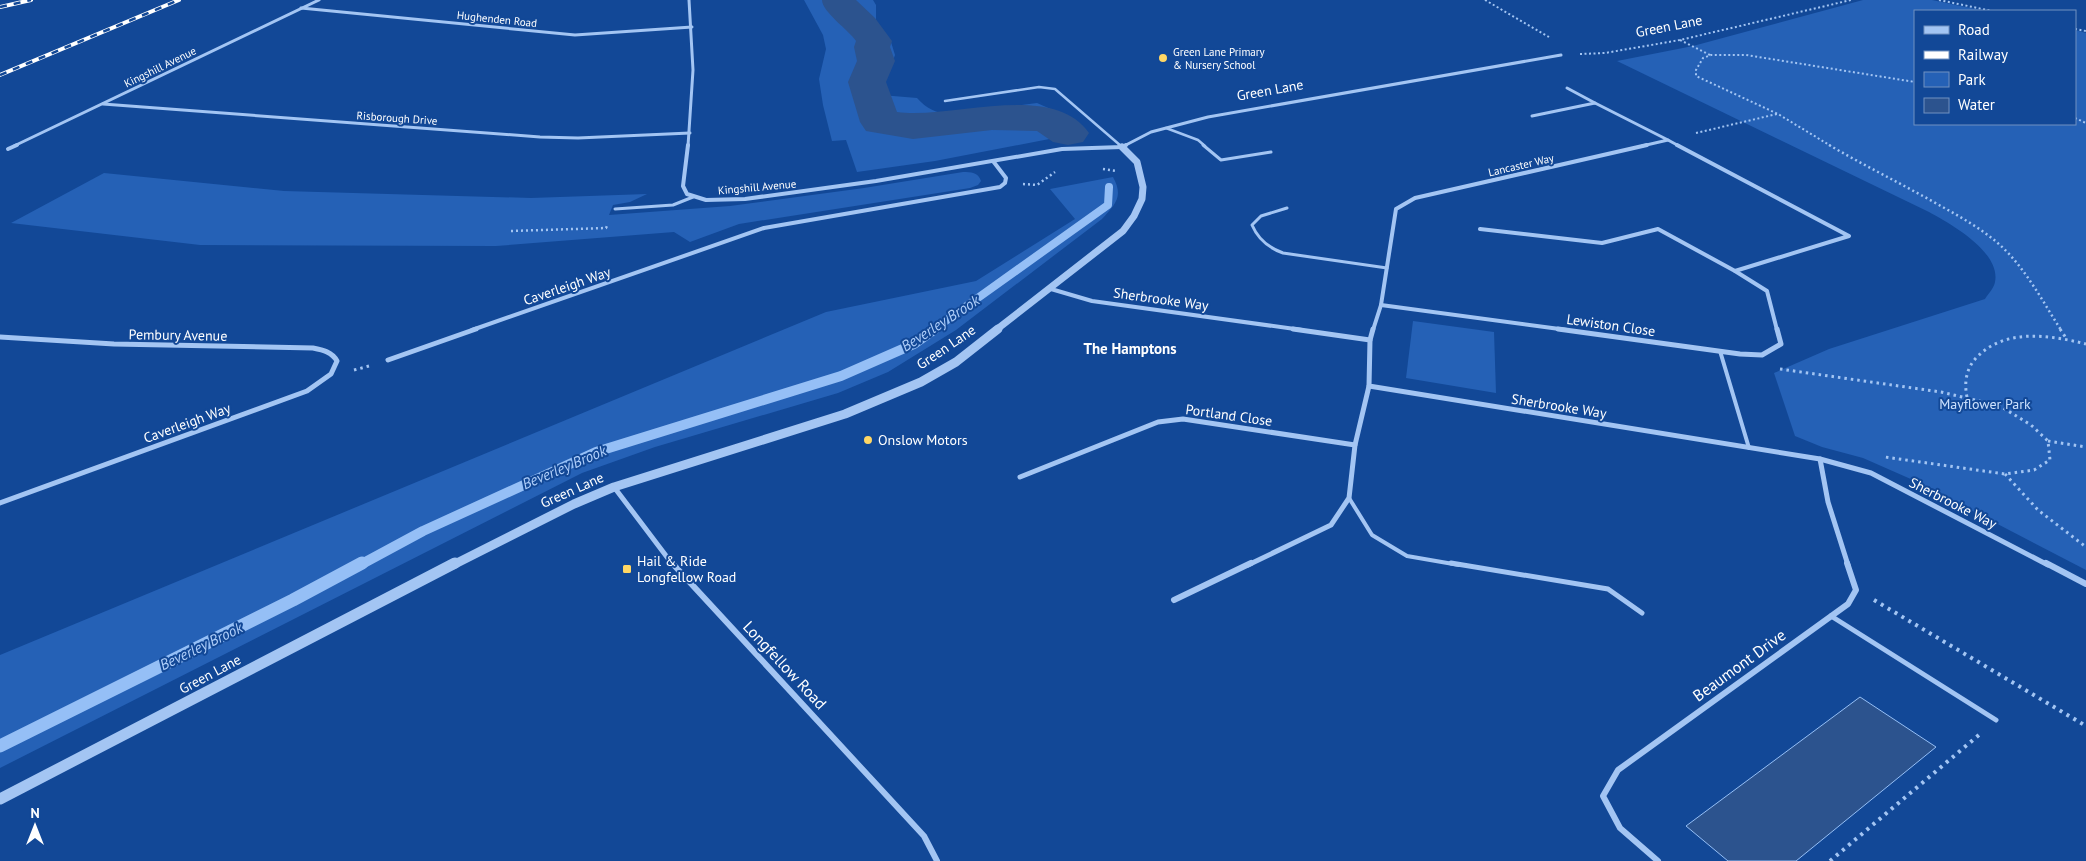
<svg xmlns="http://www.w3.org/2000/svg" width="2086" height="861" viewBox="0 0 2086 861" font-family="'PT Sans',sans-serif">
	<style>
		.green { fill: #2561b6 }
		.water { fill: #2c538e; stroke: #95bff6 }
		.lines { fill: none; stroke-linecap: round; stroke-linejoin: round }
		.stream-far2 { stroke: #95bff6; stroke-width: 8 }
		.stream-far1 { stroke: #95bff6; stroke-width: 10 }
		.stream { stroke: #95bff6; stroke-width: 13 }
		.river { fill: #2c538e; fill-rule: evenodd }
		.path-far3 { stroke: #a3c5f3; stroke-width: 2; stroke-dasharray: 2 2.5; stroke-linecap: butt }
		.path-far2 { stroke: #a3c5f3; stroke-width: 2.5; stroke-dasharray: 2 3; stroke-linecap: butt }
		.path-far1 { stroke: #a3c5f3; stroke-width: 3; stroke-dasharray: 2.5 4; stroke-linecap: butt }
		.path { stroke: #a3c5f3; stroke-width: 4; stroke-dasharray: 3 5; stroke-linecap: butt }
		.service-far3 { stroke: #a3c5f3; stroke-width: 2.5 }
		.service-far2 { stroke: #a3c5f3; stroke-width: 3 }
		.service-far1 { stroke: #a3c5f3; stroke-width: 4 }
		.service { stroke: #a3c5f3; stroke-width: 5 }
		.minor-far3 { stroke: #a3c5f3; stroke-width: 3 }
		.minor-far2 { stroke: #a3c5f3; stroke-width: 4 }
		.minor-far1 { stroke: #a3c5f3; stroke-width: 5 }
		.minor { stroke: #a3c5f3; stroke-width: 6 }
		.tertiary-far2 { stroke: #a3c5f3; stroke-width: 7 }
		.tertiary-far1 { stroke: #a3c5f3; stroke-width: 9 }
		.tertiary { stroke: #a3c5f3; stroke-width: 11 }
		.rail-casing { stroke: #fff; stroke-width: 4 }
		.rail { stroke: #124897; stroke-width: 2.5; stroke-dasharray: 7; stroke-linecap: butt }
		.poi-dot { fill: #ffd765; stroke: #124897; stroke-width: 2 }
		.labels { text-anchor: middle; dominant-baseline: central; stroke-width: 4; stroke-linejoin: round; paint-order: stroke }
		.far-street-label { font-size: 11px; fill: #fff; stroke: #124897 }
		.far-poi-label { font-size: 11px; fill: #fff; stroke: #124897; text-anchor: start }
		.street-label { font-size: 14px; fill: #fff; stroke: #124897 }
		.park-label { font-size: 14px; fill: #cbe0fd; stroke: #124897 }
		.poi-label { font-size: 14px; fill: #fff; stroke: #124897; text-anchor: start }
		.water-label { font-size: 15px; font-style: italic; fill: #b0cffa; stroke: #124897 }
		.neighbourhood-label { font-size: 15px; font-weight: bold; fill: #fff; stroke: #124897 }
		.near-street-label { font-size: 16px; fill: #fff; stroke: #124897 }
	</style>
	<rect width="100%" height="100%" fill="#124897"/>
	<!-- green -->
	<g class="green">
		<path d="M804,0h69l3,5v35l15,2 4,13 -3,8 -16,5 5,27 36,3c10,11 18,14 32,17l88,-12 36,16 4,12 -2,3 -140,27 -78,11 -11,-32 -14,1 -9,-36 -4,-26 7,-30 -3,-14z"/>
		<path d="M1863,0h69l53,11h-70v113h160v-94l11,3v537l-173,-90 -50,-22 -41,-11 -27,-11 -21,-63 55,-24 156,-50c3,-5 9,-11 10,-17 6,-30 -44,-58 -66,-70l-312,-151 76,-15z"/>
		<path d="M963,172c8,0 15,0 18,9l-3,4 -8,3 -231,36 -49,18 -16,-10 -178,14 -296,-1 -189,-22 93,-50 180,18 247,7 116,-4 -17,8 -17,3 -4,10 121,-9 134,-18z"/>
		<path d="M1113,177c11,20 2,27 -11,42l-146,111 -68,42 -50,21 -183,54 -73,26 -582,295v-113l826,-343 150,-31 99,-62 -25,-30z"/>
		<polygon points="1413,321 1494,332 1496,393 1406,378"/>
	</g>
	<!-- water -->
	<polygon class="water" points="1860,697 1936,747 1796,861 1728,861 1686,826"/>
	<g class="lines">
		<!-- stream-far2 -->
		<polyline class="stream-far2" points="933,330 1108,205 1109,187"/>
		<!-- stream-far1 -->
		<polyline class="stream-far1" points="360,565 423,531 596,452 841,376 914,344 935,329"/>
		<!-- stream -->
		<polyline class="stream" points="0,746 293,600 362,563"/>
		<!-- river -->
		<path class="river" d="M822,0h34l19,18 17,23 -2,6 5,14 -9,21 11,30c54,8 155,-32 192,21l-6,9 -15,3 -15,-3 -16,-11 -45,-1 -79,9 -47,-8 -6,-9 -12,-40 9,-21 -3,-14 2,-6c-7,-11 -34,-29 -34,-41z"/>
		<!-- path-far3 -->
		<g class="path-far3">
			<polyline points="1485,0 1549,37"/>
			<polyline points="1939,0 1992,11"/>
			<polyline points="2075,29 2086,31"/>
			<polyline points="1680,40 1710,55"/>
			<polyline points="1580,54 1605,53 1680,40 1851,0"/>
			<polyline points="2075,118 2086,123"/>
			<polyline points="1696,133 1777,114"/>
			<polyline points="1831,146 1778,114 1696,76 1696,70 1703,58 1711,55 1746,55 1915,82"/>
		</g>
		<!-- path-far2 -->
		<g class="path-far2">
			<path d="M1829,145c36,21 73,39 110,60 25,14 51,28 71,50 20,22 35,50 51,75"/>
			<polyline points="1103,169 1117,171"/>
			<polyline points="1023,184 1037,185 1055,172"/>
			<polyline points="511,231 606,228 607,226"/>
		</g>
		<!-- path-far1 -->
		<g class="path-far1">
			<polyline points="2060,329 2066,338"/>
			<polyline points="1780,369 1941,392 2000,406 2031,425 2048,441 2050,460 2034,470 2005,474 1885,457"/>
			<polyline points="354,370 369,366"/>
			<path d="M1967,397c-3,-14 -1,-29 10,-40 28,-29 73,-22 109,-13"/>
			<polyline points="2048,441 2086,447"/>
			<polyline points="2005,474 2038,510 2086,547"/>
		</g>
		<!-- path -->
		<g class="path">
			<polyline points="1874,600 2086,726"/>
			<polyline points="1830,861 1980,734"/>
		</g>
		<!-- service-far3 -->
		<g class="service-far3">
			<polyline points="945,101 1039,87 1055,89 1121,146"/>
			<polyline points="1166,128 1198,140 1205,146"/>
		</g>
		<!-- service-far2 -->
		<g class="service-far2">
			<polyline points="1119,145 1122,147"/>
			<polyline points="1203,145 1221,160 1271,152"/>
			<path d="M1287,208l-26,8 -9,9c6,14 17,23 31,28l104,15"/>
			<polyline points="615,209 673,205 693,197"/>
		</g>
		<!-- service-far1 -->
		<g class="service-far1">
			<polyline points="1720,351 1749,448"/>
			<polyline points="1349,498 1372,535 1407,556 1459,565"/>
		</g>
		<!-- service -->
		<g class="service">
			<polyline points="1451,563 1608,589 1642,613"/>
			<polyline points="1831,616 1996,720"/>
		</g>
		<!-- minor-far3 -->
		<g class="minor-far3">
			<polyline points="301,8 575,35 692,27"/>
			<polyline points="1567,88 1595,103"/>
			<polyline points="103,104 540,137 578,138 690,133"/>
			<polyline points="1532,116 1595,103 1668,140 1642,146"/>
			<polyline points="1668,140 1679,146"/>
			<polyline points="14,146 319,0"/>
			<polyline points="688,146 693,70 689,0"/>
			<polyline points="1124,146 1151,132 1208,117 1561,55"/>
		</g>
		<!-- minor-far2 -->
		<g class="minor-far2">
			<polyline points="688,145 683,186 687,194 706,200 745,199 876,181 1062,149 1122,147 1126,145"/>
			<polyline points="1677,145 1849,236 1735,271"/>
			<polyline points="8,149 17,145"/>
			<polyline points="1480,229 1602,243 1658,229 1735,271 1767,291 1777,330"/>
			<polyline points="1051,289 1092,301 1302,330"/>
			<polyline points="1381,305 1396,209 1415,198 1647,145"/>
			<polyline points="472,330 764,228 1000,187 1005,183 1006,178 993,161"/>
			<polyline points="1373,330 1381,305 1567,330"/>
		</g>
		<!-- minor-far1 -->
		<g class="minor-far1">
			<polyline points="1293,329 1370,340 1369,386 1820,459 1871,473 2048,565"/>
			<polyline points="1558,329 1740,354 1762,355 1781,344 1777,329"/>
			<path d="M0,337l114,7 199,4c10,2 19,4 24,13l-6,13 -24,17 -307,112"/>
			<polyline points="1370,340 1373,329"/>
			<polyline points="388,360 476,329"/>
			<polyline points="1820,459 1828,502 1848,565"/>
			<polyline points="1020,477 1158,422 1183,419 1355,445"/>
			<polyline points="614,487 673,565"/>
			<polyline points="1248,565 1331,525 1349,498 1355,445 1369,386"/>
		</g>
		<!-- minor -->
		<g class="minor">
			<polyline points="672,563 924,836 937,861"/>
			<polyline points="2046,563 2086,584"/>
			<polyline points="1174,600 1251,563"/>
			<polyline points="1658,861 1620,828 1603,796 1618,770 1848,604 1856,590 1847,563"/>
		</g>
		<!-- tertiary-far2 -->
		<polyline class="tertiary-far2" points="996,330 1123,231 1134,216 1142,199 1143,187 1137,162 1122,147"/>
		<!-- tertiary-far1 -->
		<polyline class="tertiary-far1" points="453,565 574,504 614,487 845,414 921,382 956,362 998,329"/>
		<!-- tertiary -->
		<polyline class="tertiary" points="0,799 455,563"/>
		<!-- rail casing -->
		<g class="rail-casing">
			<g id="rail">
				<polyline points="0,7 31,0"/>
				<polyline points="0,75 179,0"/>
			</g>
		</g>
		<!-- rail -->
		<use href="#rail" class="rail"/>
	</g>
	<!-- markers -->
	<g class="poi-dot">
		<circle cx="1163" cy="58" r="5"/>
		<circle cx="868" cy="440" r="5"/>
		<rect x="622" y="564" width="10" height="10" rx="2.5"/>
	</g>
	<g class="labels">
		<!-- far-street labels -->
		<g class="far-street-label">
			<text transform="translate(497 19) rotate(6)">Hughenden Road</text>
			<text transform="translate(160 67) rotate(-26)">Kingshill Avenue</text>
			<text transform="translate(397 118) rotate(4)">Risborough Drive</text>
			<text transform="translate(1521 165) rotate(-13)">Lancaster Way</text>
			<text transform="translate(757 187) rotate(-5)">Kingshill Avenue</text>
		</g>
		<!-- far-poi labels -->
		<g class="far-poi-label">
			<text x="1173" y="52">Green Lane Primary<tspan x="1173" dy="13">&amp; Nursery School</tspan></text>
		</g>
		<!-- street labels -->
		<g class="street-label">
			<text transform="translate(1669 26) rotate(-11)">Green Lane</text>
			<text transform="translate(1270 90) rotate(-10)">Green Lane</text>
			<text transform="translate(567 286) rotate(-19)">Caverleigh Way</text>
			<text transform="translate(1161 299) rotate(8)">Sherbrooke Way</text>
			<text transform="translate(1611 325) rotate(8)">Lewiston Close</text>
			<text transform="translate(178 335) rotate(1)">Pembury Avenue</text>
			<text transform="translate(946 347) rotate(-34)">Green Lane</text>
			<text transform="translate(1559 406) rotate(9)">Sherbrooke Way</text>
			<text transform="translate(1229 415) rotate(8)">Portland Close</text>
			<text transform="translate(187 423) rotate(-20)">Caverleigh Way</text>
			<text transform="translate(572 490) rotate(-24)">Green Lane</text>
			<text transform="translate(1953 503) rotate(27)">Sherbrooke Way</text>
			<text transform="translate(210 674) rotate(-28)">Green Lane</text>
		</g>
		<!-- park labels -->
		<g class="park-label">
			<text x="1985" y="404">Mayflower Park</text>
		</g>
		<!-- poi labels -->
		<g class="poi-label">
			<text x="878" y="440">Onslow Motors</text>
			<text x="637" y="561">Hail &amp; Ride<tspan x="637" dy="16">Longfellow Road</tspan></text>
		</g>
		<!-- water labels -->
		<g class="water-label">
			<text transform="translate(940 323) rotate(-33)">Beverley Brook</text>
			<text transform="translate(564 467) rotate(-23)">Beverley Brook</text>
			<text transform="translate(201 646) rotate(-26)">Beverley Brook</text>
		</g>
		<!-- neighbourhood labels -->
		<g class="neighbourhood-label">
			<text x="1130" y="348">The Hamptons</text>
		</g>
		<!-- near-street labels -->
		<g class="near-street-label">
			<text transform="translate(785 665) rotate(47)">Longfellow Road</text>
			<text transform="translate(1739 665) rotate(-36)">Beaumont Drive</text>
		</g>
	</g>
	<!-- legend -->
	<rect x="1914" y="10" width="162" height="115" fill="#124897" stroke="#7191c1"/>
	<rect x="1924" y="26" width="25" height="8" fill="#a3c5f3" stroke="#7191c1"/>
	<text x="1958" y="35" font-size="15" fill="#ffffff">Road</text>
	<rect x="1924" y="51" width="25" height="8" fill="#ffffff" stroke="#7191c1"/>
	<text x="1958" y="60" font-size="15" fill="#ffffff">Railway</text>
	<rect x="1924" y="72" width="25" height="15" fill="#2561b6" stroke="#7191c1"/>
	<text x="1958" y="85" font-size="15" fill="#ffffff">Park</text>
	<rect x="1924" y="98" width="25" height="15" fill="#2c538e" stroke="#7191c1"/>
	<text x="1958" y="110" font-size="15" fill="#ffffff">Water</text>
	<!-- north arrow -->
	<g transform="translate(35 826)" stroke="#124897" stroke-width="4" paint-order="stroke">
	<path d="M0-4L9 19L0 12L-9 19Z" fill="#ffffff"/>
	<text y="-8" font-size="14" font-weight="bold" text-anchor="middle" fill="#ffffff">N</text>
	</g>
</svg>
